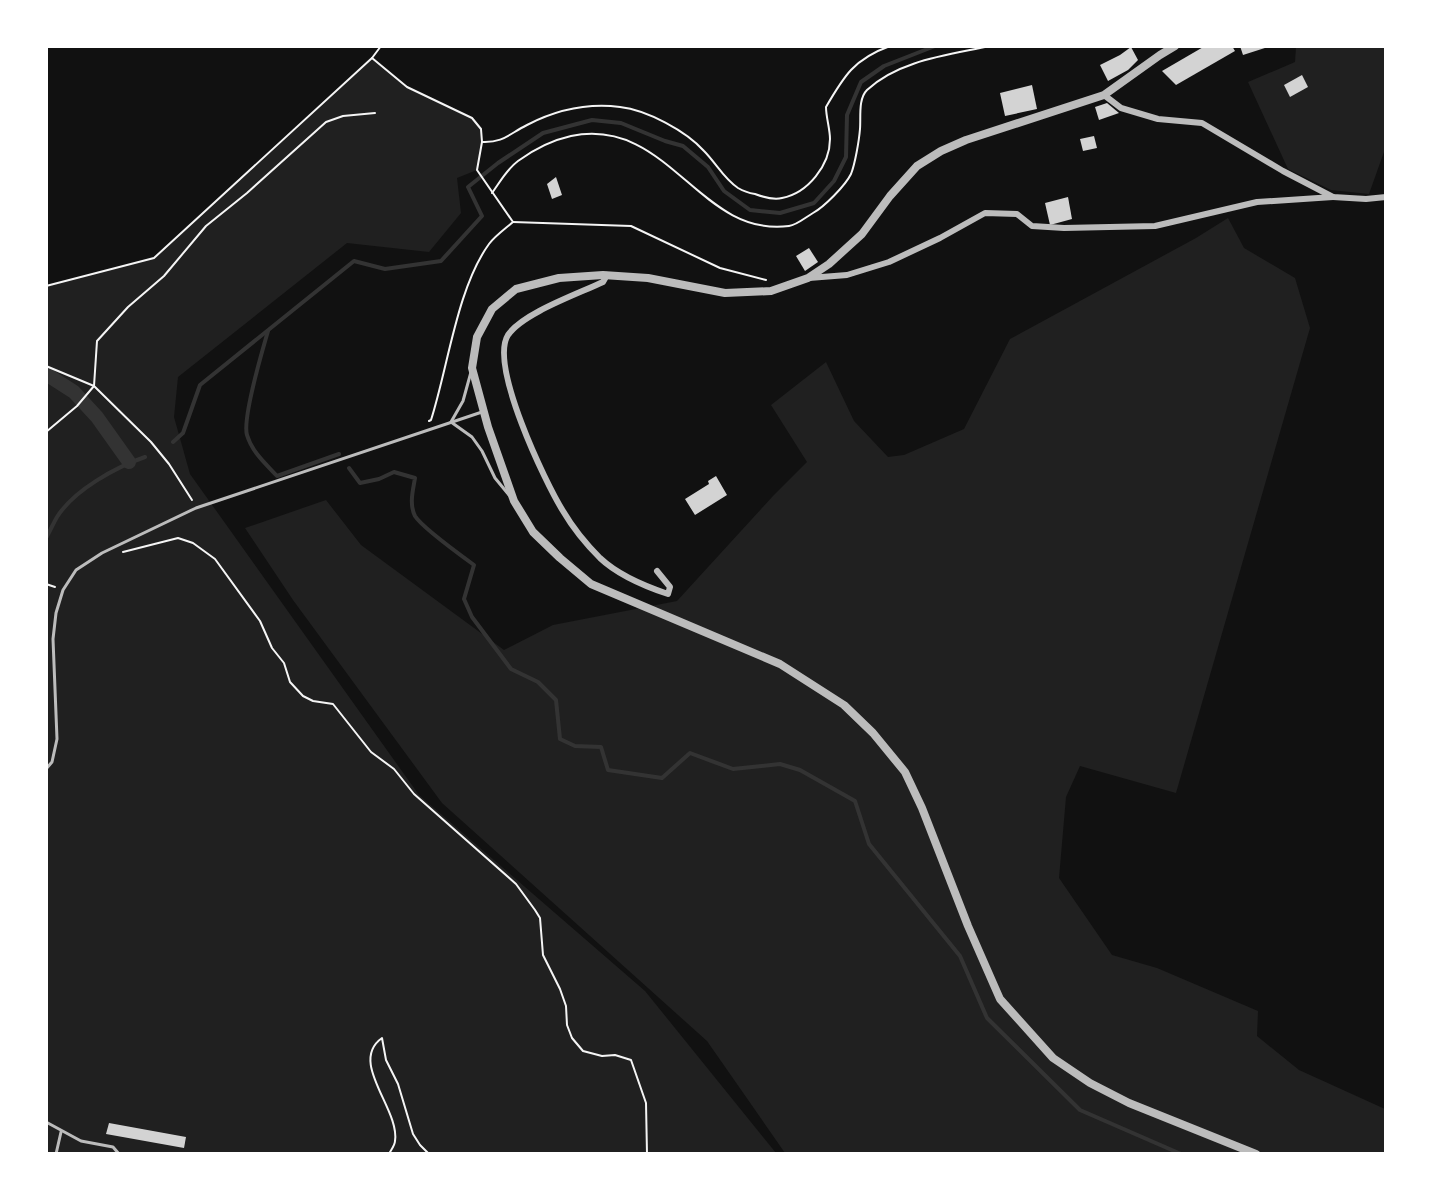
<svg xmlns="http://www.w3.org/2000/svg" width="1432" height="1200" viewBox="0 0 1432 1200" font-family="Lato,sans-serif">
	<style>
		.green { fill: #202020 }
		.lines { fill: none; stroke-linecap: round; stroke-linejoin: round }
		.stream { stroke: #333; stroke-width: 4 }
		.canal { stroke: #333; stroke-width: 14 }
		.building { fill: #d3d3d3 }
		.path { stroke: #f5f5f5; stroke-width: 2 }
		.service { stroke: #bcbcbc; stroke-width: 3 }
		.minor { stroke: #bcbcbc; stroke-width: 6 }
		.tertiary { stroke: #bcbcbc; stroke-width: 8 }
	</style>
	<rect width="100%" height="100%" fill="#111"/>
	<!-- green -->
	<g class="green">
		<polygon points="1296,47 1385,47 1385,149 1369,194 1331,190 1288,169 1248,82 1295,62"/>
		<polygon points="372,58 407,87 472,118 481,129 482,142 477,170 457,178 461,213 429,252 347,243 178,377 174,417 190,474 419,795 645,991 776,1153 47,1154 47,286 154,258"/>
		<polygon points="1228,218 1244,248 1295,278 1310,328 1176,793 1080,766 1066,797 1059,878 1112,955 1157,968 1258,1011 1257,1036 1299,1070 1385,1109 1385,1153 785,1153 707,1041 442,803 293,600 245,528 326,500 361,545 504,650 553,625 677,601 773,496 807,462 771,405 826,362 854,421 888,457 904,455 964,429 1010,339 1196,238"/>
	</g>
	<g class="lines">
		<!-- stream -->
		<g class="stream">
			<path d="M268,331c-6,21 -26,87 -21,104 5,17 18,28 30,41l62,-22"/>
			<polyline points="173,442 183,433 200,385 354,261 385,269 441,261 482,216 468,187 498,163 543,133 592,120 621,123 665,141 683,146 708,167 724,191 750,210 780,213 814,203 834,181 846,157 847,115 861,82 884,66 935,46"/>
			<path d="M349,468l11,15 19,-4 15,-7 21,6c-2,12 -6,26 0,38 6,10 48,41 59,49l-10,34 8,18 39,52 27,13 18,18 4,39 15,7 26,1 7,23 54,8 28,-25 43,16 47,-5 20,6 55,31 14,43 91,112 27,62 93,92 101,44"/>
			<path d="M46,538c4,-7 7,-14 11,-21 17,-27 59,-50 88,-60"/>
		</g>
		<!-- canal -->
		<polyline class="canal" points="46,374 74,392 97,417 129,462"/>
	</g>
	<!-- building -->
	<g class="building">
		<polygon points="1205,46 1232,46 1235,51 1176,85 1162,71"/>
		<polygon points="1240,46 1268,46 1268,47 1243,55"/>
		<polygon points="1131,47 1138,60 1128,70 1108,81 1100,65 1120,55"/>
		<polygon points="1302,75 1308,87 1290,97 1284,85"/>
		<polygon points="1032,85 1037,109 1005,116 1000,93"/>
		<polygon points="1107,103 1119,113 1099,120 1095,107"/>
		<polygon points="1094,136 1097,148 1083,151 1080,139"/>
		<polygon points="556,177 562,195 552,199 547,184"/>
		<polygon points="1068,197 1072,219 1050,225 1045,203"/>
		<polygon points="809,248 818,262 805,271 796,256"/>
		<polygon points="716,476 727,495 695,515 685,499 709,484 708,481"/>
		<polygon points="109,1123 186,1137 184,1148 106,1134"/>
	</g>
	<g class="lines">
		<!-- path -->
		<g class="path">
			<polyline points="372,58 381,46"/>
			<path d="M482,142c21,1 27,-8 45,-17 29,-15 61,-22 93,-18 27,3 66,24 84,44 12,12 20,28 34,37 5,3 11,5 17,6 8,3 19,6 27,4 26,-5 48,-33 48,-59 0,-10 -4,-22 -4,-32 18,-31 28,-48 64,-61"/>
			<path d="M492,193c8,-11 15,-24 26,-32 15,-11 35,-21 53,-25 98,-20 128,102 218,90 8,-1 17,-9 24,-13 11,-6 32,-27 38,-39 4,-10 8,-33 9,-45 1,-12 -2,-30 7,-39 32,-30 82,-35 123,-44"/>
			<polyline points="513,222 631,226 720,268 766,280"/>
			<path d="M46,286l108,-28 218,-200 35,29 65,31 9,11 1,13 -5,28 36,52c-8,7 -18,14 -24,22 -32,44 -41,123 -58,176l-2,1"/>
			<polyline points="46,366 94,386 151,442 169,464 192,500"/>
			<polyline points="46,432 77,406 94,386 97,341 128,307 164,276 206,226 247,193 326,122 343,116 375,113"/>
			<polyline points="123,552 178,538 193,543 215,559 260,621 272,648 284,663 290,682 303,696 313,701 333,704 371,752 394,769 414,794 516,884 535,910 540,918 543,955 560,989 566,1006 567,1025 572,1038 583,1051 602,1056 615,1055 631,1060 646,1103 647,1154"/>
			<polyline points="46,584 55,587"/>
			<path d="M389,1154c2,-4 6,-9 6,-13 5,-32 -47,-79 -13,-103l4,22 12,24 15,50 7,11 9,9"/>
		</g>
		<!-- service -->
		<g class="service">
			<polyline points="471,372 463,401 451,422 472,437 482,451 495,478 509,495"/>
			<polyline points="46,769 52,762 57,739 53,639 56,613 63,590 76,570 102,553 196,508 482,412"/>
			<polyline points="46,1122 81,1141 113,1147 119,1154"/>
			<polyline points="56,1154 61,1132"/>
		</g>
		<!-- minor -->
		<g class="minor">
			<polyline points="1104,95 1121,108 1158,119 1202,123 1283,171 1333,197 1366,199 1386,197"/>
			<path d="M607,275l-4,7c-25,12 -80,31 -95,53 -19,30 37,147 55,176 10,17 23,33 37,47 18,17 44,28 68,36l2,-7 -13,-16"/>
			<polyline points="809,278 847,275 889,262 940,238 985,213 1017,214 1032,226 1064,228 1155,226 1257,202 1333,197"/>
		</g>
		<!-- tertiary -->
		<polyline class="tertiary" points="1175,46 1160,55 1104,95 966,140 941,151 917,166 890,196 862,234 829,264 808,278 771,291 725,293 648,278 603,275 559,278 516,289 492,309 477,337 472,368 488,427 514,501 533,532 560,558 591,584 780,664 844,705 873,733 905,772 922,808 968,926 1000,999 1053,1058 1090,1083 1129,1103 1256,1154"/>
	</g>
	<!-- border -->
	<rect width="1432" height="1200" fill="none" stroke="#ffffff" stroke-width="96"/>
</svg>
